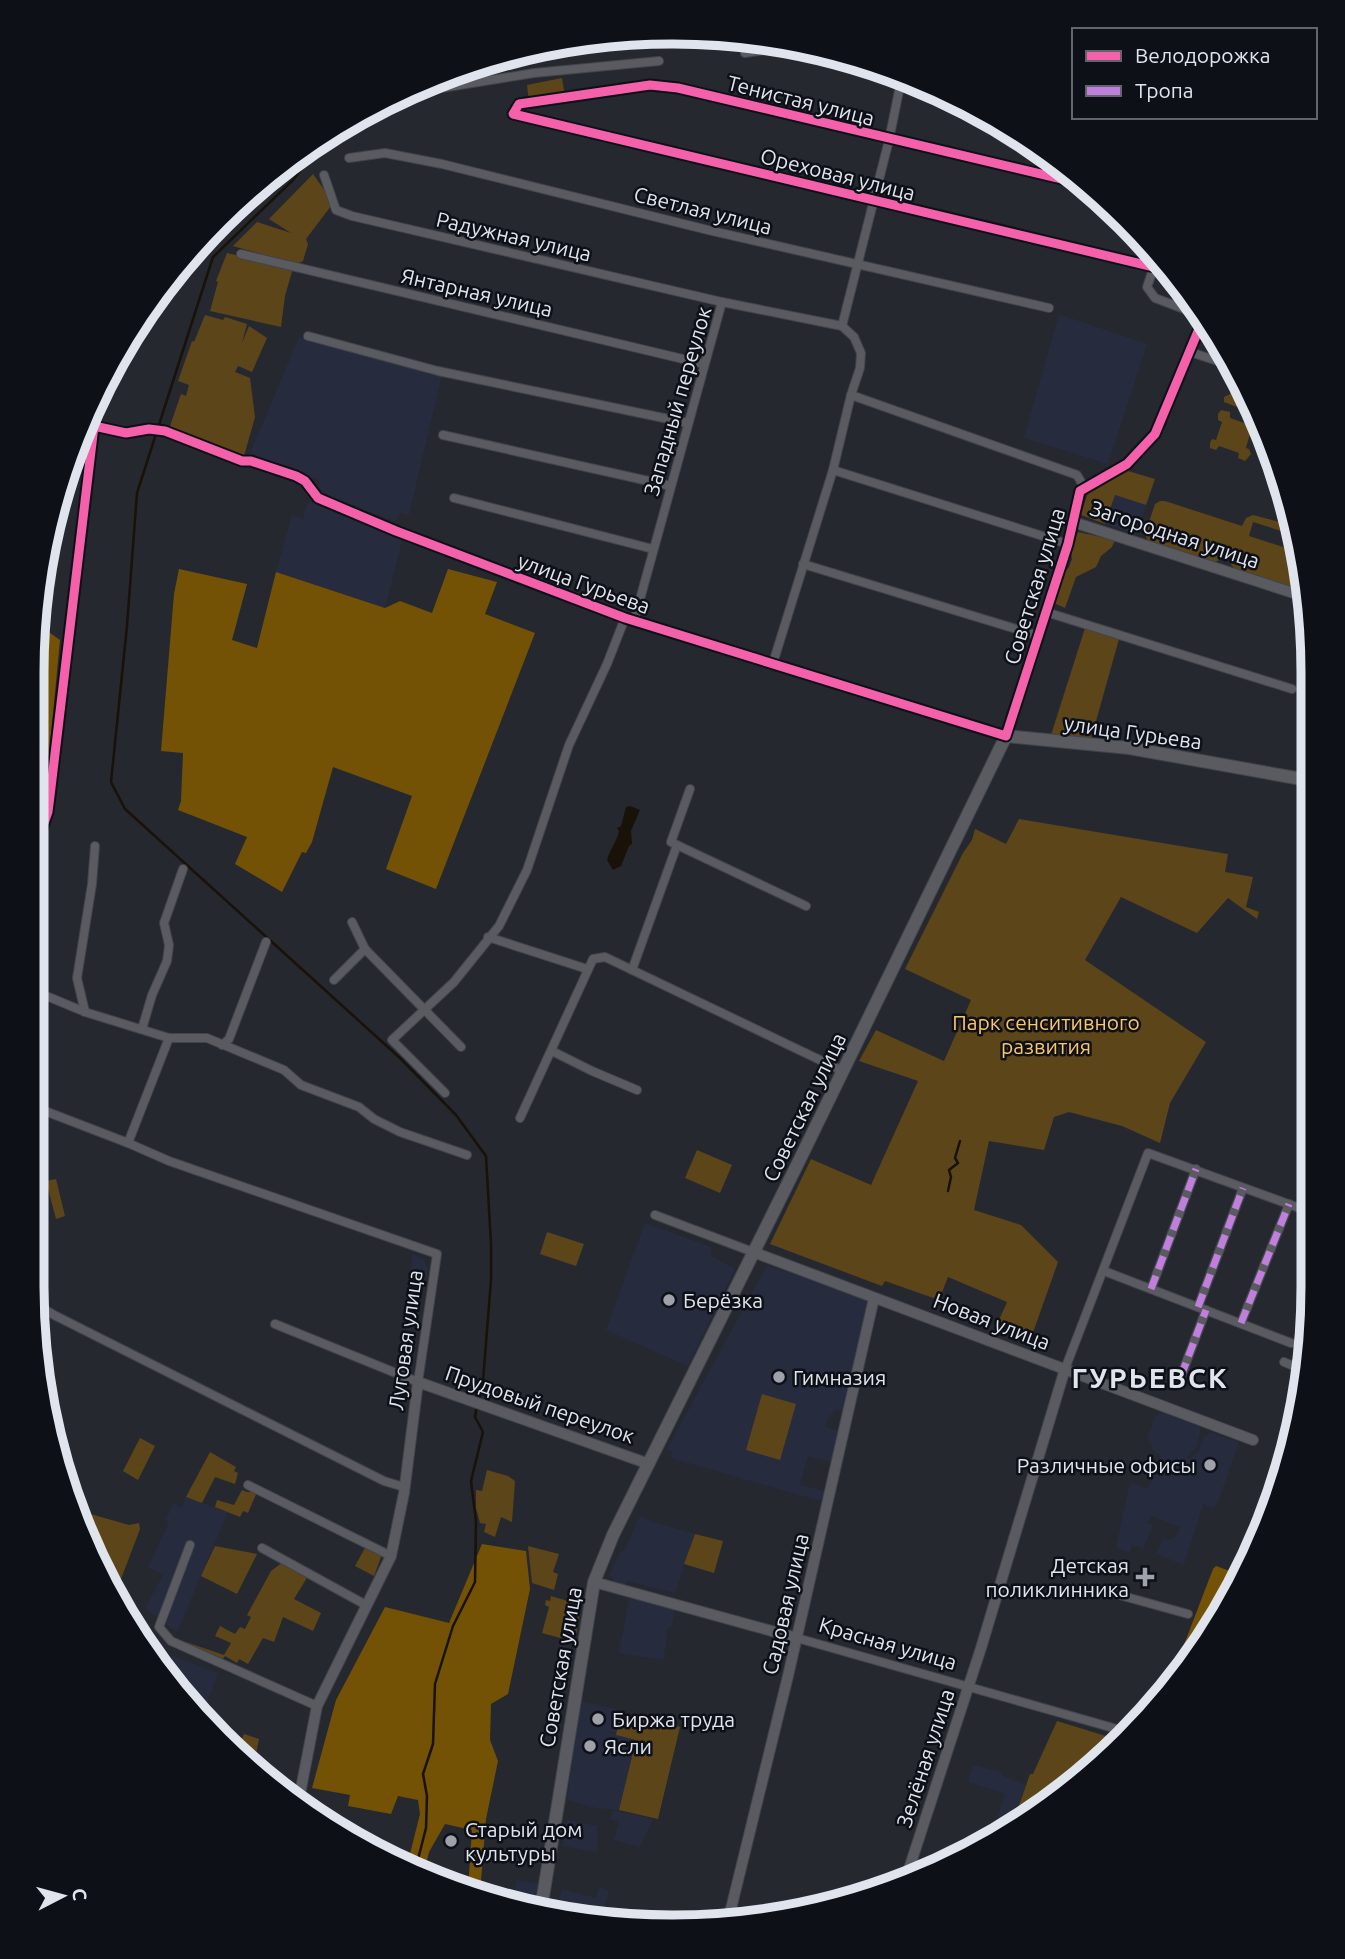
<svg xmlns="http://www.w3.org/2000/svg" width="1345" height="1959" viewBox="0 0 1345 1959" font-family="Ubuntu,sans-serif">
	<style>
		.built { fill: #262b3e }
		.green { fill: #5c4519 }
		.forest { fill: #735206 }
		.water { fill: #181208 }
		.lines { fill: none; stroke-linecap: round; stroke-linejoin: round }
		.stream { stroke: #181208; stroke-width: 2.5 }
		.minor-casing { stroke: #42444b; stroke-width: 10 }
		.tertiary-casing { stroke: #42444b; stroke-width: 12 }
		.secondary-casing { stroke: #42444b; stroke-width: 14 }
		.minor { stroke: #595b61; stroke-width: 8 }
		.tertiary { stroke: #595b61; stroke-width: 10 }
		.secondary { stroke: #595b61; stroke-width: 12 }
		.quiet { stroke: #c07fdc; stroke-width: 7; stroke-dasharray: 14 7; stroke-linecap: butt }
		.cycleway-casing { stroke: #0d1016; stroke-width: 13 }
		.cycleway { stroke: #f560ab; stroke-width: 9 }
		.poi-dot { fill: #9fa2ab; stroke: #0d1016; stroke-width: 2.5 }
		.labels { text-anchor: middle; dominant-baseline: central; stroke-width: 5; stroke-linejoin: round; paint-order: stroke }
		.street-label { font-size: 21px; fill: #e0e4ed; stroke: #0d1016 }
		.park-label { font-size: 21px; fill: #fac667; stroke: #0d1016 }
		.poi-label { font-size: 21px; fill: #e0e4ed; stroke: #0d1016; text-anchor: start }
		.district-label { font-size: 28px; font-weight: bold; letter-spacing: 2px; fill: #e0e4ed; stroke: #0d1016 }
		.rim { fill: none; stroke: #e0e4ed; stroke-width: 9 }
	</style>
	<rect width="100%" height="100%" fill="#262830"/>
	<!-- built -->
	<g class="built">
		<polygon points="1059,314 1147,344 1108,464 1024,438"/>
		<polygon points="299,337 442,375 409,515 400,513 398,519 394,521 320,493 318,490 319,480 249,456"/>
		<polygon points="1115,495 1146,505 1137,534 1105,524"/>
		<polygon points="312,502 389,531 402,541 385,608 276,572 292,515 303,519 307,504"/>
		<polygon points="645,1223 711,1247 711,1256 735,1269 688,1366 606,1330"/>
		<polygon points="412,1254 423,1258 428,1268 425,1285 410,1281"/>
		<polygon points="767,1265 866,1300 868,1303 845,1408 843,1411 834,1410 832,1415 829,1415 825,1426 839,1432 832,1462 808,1456 800,1485 825,1491 823,1499 817,1500 671,1458 672,1452 667,1449"/>
		<polygon points="1163,1412 1198,1426 1201,1429 1196,1448 1186,1457 1190,1459 1198,1451 1205,1436 1211,1433 1239,1442 1218,1502 1214,1508 1203,1504 1184,1565 1156,1554 1163,1538 1168,1540 1176,1537 1180,1527 1151,1516 1148,1523 1153,1525 1143,1549 1133,1545 1130,1553 1116,1548 1130,1482 1148,1489 1161,1455 1153,1451 1148,1436 1155,1417"/>
		<polygon points="186,1497 228,1512 177,1632 145,1608 163,1575 148,1567 169,1523 166,1520 173,1503 181,1507"/>
		<polygon points="640,1516 654,1522 695,1534 675,1593 627,1581 625,1587 612,1583 613,1577 609,1576 620,1552 624,1551"/>
		<polygon points="630,1597 675,1608 672,1625 667,1629 664,1660 619,1653"/>
		<polygon points="123,1607 164,1645 158,1663 139,1642"/>
		<polygon points="173,1656 218,1673 204,1711 207,1719 192,1702 194,1699 182,1691 166,1673"/>
		<polygon points="583,1702 620,1710 616,1733 603,1731 636,1739 619,1810 596,1808 567,1800 580,1704"/>
		<polygon points="973,1765 1001,1772 1001,1775 1026,1785 1014,1820 991,1837 1005,1794 968,1782"/>
		<polygon points="613,1810 653,1819 640,1847 614,1840 619,1822 610,1819"/>
		<polygon points="567,1820 597,1826 597,1852 562,1846"/>
		<polygon points="516,1880 539,1883 537,1898 533,1898 532,1907 516,1903 517,1895 515,1894"/>
		<polygon points="599,1887 609,1890 600,1922 589,1922 555,1913 562,1889 596,1898"/>
	</g>
	<!-- green -->
	<g class="green">
		<polygon points="562,78 565,97 529,102 527,85"/>
		<polygon points="313,174 330,198 331,206 306,239 308,244 303,261 297,264 233,246 257,222 291,233 269,219"/>
		<polygon points="227,253 293,268 285,296 281,327 210,311 218,282 216,281"/>
		<polygon points="205,315 223,320 225,317 247,324 242,343 249,326 267,338 252,372 238,366 235,372 250,378 255,417 244,456 169,429 181,394 186,396 189,385 178,381 192,341 194,342"/>
		<polygon points="1236,372 1247,389 1255,412 1244,409 1243,406 1237,407 1224,402 1224,397 1230,394 1232,385 1229,379"/>
		<polygon points="1221,410 1230,412 1230,418 1250,425 1252,421 1258,423 1255,431 1251,430 1246,448 1249,449 1251,454 1245,461 1238,458 1239,453 1219,446 1216,450 1210,448 1210,443 1212,439 1216,440 1222,422 1218,420 1218,414"/>
		<polygon points="1128,471 1155,479 1146,505 1115,495 1105,524 1081,515 1088,492"/>
		<polygon points="1160,501 1165,501 1242,526 1246,518 1253,515 1294,526 1297,536 1253,522 1249,536 1302,553 1304,591 1236,569 1231,565 1231,560 1220,557 1218,561 1213,562 1148,541 1145,534 1155,504"/>
		<polygon points="1078,532 1115,540 1112,547 1101,556 1096,567 1076,577 1065,608 1054,603 1063,574 1069,567 1072,559 1070,549"/>
		<polygon points="1085,628 1119,639 1091,739 1051,735"/>
		<polygon points="1019,819 1228,854 1225,872 1253,877 1246,907 1259,912 1257,919 1228,898 1197,933 1121,897 1085,960 1206,1042 1170,1103 1160,1143 1122,1126 1069,1112 1054,1117 1044,1150 989,1141 974,1210 1021,1225 1058,1262 1030,1341 995,1329 1007,1302 948,1277 939,1300 885,1281 882,1286 770,1244 811,1159 871,1185 918,1081 859,1061 876,1030 944,1061 971,1000 905,969 963,853 972,840 975,829 1006,844"/>
		<polygon points="697,1150 732,1165 720,1193 685,1178"/>
		<polygon points="56,1179 65,1216 56,1219 46,1181"/>
		<polygon points="547,1232 584,1244 576,1266 540,1254"/>
		<polygon points="762,1394 796,1404 780,1460 746,1450"/>
		<polygon points="140,1438 155,1446 138,1480 123,1471"/>
		<polygon points="210,1452 236,1467 234,1471 238,1473 235,1484 215,1477 202,1503 186,1497"/>
		<polygon points="487,1470 508,1476 515,1481 512,1522 501,1517 495,1537 484,1532 486,1524 480,1523 476,1508 476,1490 482,1491"/>
		<polygon points="242,1490 247,1492 257,1492 248,1513 243,1511 240,1517 215,1507 217,1500 234,1505"/>
		<polygon points="80,1511 129,1525 139,1523 140,1529 116,1592"/>
		<polygon points="695,1534 723,1541 714,1573 684,1564"/>
		<polygon points="215,1546 257,1554 237,1594 201,1576"/>
		<polygon points="366,1546 381,1553 381,1557 374,1576 355,1566"/>
		<polygon points="528,1546 559,1554 553,1572 558,1574 554,1590 532,1583"/>
		<polygon points="283,1562 308,1576 294,1599 321,1613 313,1631 283,1617 274,1642 263,1638 248,1664 239,1659 237,1663 225,1656 223,1659 174,1638 224,1655 231,1643 215,1636 220,1626 235,1634 240,1627 245,1629 251,1617 247,1615 271,1571"/>
		<polygon points="551,1596 581,1605 575,1642 542,1633 549,1607 545,1605 546,1600 550,1601"/>
		<polygon points="620,1713 680,1727 658,1819 619,1810 636,1740 616,1735"/>
		<polygon points="1057,1721 1122,1741 1014,1820 1030,1774 1033,1774"/>
		<polygon points="244,1734 259,1739 253,1770 236,1752"/>
	</g>
	<!-- forest -->
	<g class="forest">
		<polygon points="179,569 247,584 232,640 257,648 276,572 385,608 400,601 432,613 448,569 497,582 485,614 535,633 436,889 386,869 412,796 333,767 312,842 306,853 302,852 282,892 235,864 247,837 178,810 181,801 183,753 161,751 174,594"/>
		<polygon points="36,623 60,640 45,798 32,835 32,672"/>
		<polygon points="482,1544 526,1551 530,1589 508,1694 491,1704 490,1740 498,1761 486,1819 480,1893 468,1889 472,1830 445,1824 429,1852 423,1876 407,1866 420,1814 418,1800 398,1796 391,1814 348,1806 350,1795 312,1788 336,1700 385,1607 449,1623"/>
		<polygon points="1216,1566 1241,1575 1205,1643 1167,1689 1213,1569"/>
	</g>
	<!-- water -->
	<path class="water" d="M630,806l10,4 -9,21 1,13 -3,2 -8,20 -8,4 -6,-10c3,-11 10,-19 12,-29l-2,-3 4,-2 5,-19z"/>
	<g class="lines">
		<!-- stream -->
		<g class="stream">
			<polyline points="332,131 293,180 213,257 137,493 127,626 111,782 125,809 400,1058 456,1115 486,1156 491,1244 491,1280 483,1381 479,1399"/>
			<polyline points="948,1191 951,1177 949,1170 958,1163 955,1158 960,1141"/>
			<polyline points="415,1871 426,1828 427,1796 423,1774 433,1744 435,1684 453,1626 475,1582 476,1521 471,1481 483,1432 475,1417 477,1405"/>
		</g>
		<!-- minor casing -->
		<g class="minor-casing">
			<g id="minor">
				<polyline points="745,53 801,45"/>
				<polyline points="421,83 429,90 534,73 659,61"/>
				<polyline points="349,158 385,153 442,164 708,230 1049,308"/>
				<polyline points="324,175 336,210 352,216 722,302"/>
				<polyline points="1083,184 678,88 650,85 519,104 513,114 1154,267"/>
				<polyline points="241,254 704,364"/>
				<polyline points="1156,261 1147,287 1155,298 1192,312"/>
				<polyline points="842,326 889,140 902,76"/>
				<polyline points="308,336 438,371 688,423"/>
				<polyline points="1190,352 1230,365"/>
				<polyline points="851,395 1077,475 1084,487"/>
				<polyline points="94,426 111,370"/>
				<polyline points="443,435 671,486"/>
				<polyline points="833,470 1068,544"/>
				<polyline points="454,498 653,549"/>
				<polyline points="803,564 1039,636"/>
				<polyline points="1046,612 1292,689"/>
				<polyline points="634,621 722,302 842,326 854,337 861,353 860,368 851,395 833,470 773,663"/>
				<polyline points="677,845 671,842 690,789"/>
				<polyline points="32,856 48,812 50,796 94,426 126,433 149,429 165,431 242,461 251,461 296,476 305,481 318,498 396,531 625,618 1006,736"/>
				<polyline points="352,922 365,949 461,1047"/>
				<polyline points="488,937 587,969"/>
				<polyline points="632,970 677,845 806,906"/>
				<polyline points="334,980 365,949"/>
				<polyline points="32,990 85,1012 169,1038"/>
				<polyline points="85,1012 77,978 92,884 95,846"/>
				<polyline points="142,1029 152,995 167,961 169,945 164,923 183,869"/>
				<polyline points="222,1045 229,1039 266,942"/>
				<polyline points="552,1051 592,1071 637,1090"/>
				<polyline points="445,1093 392,1040 454,982 499,926 527,870 569,745 607,664 625,618"/>
				<polyline points="32,1106 128,1143 169,1161 437,1254 418,1382 275,1324"/>
				<polyline points="520,1118 593,959 605,957 843,1071"/>
				<polyline points="128,1143 169,1038 207,1038 284,1070 301,1085 359,1107 374,1119 400,1132 467,1155"/>
				<polyline points="655,1215 753,1252"/>
				<polyline points="1104,1271 1291,1343"/>
				<polyline points="1151,1289 1196,1169"/>
				<polyline points="1311,1289 1313,1289"/>
				<polyline points="34,1303 54,1315 384,1481 404,1487"/>
				<polyline points="1198,1307 1243,1188"/>
				<polyline points="1241,1323 1289,1204"/>
				<polyline points="1284,1362 1305,1371"/>
				<polyline points="1065,1369 1148,1153 1313,1213"/>
				<polyline points="1181,1376 1206,1310"/>
				<polyline points="248,1485 391,1556"/>
				<polyline points="190,1545 159,1627 171,1641 317,1706"/>
				<polyline points="262,1548 366,1605"/>
				<polyline points="1112,1593 1188,1614"/>
				<polyline points="797,1638 1131,1733"/>
			</g>
		</g>
		<!-- tertiary casing -->
		<g class="tertiary-casing">
			<g id="tertiary">
				<polyline points="1073,522 1306,597"/>
				<polyline points="1006,736 1068,544 1080,491 1127,464 1155,434 1201,324"/>
				<polyline points="753,1252 1253,1440"/>
				<polyline points="594,1582 797,1638"/>
				<polyline points="299,1799 317,1706 391,1556 404,1493 418,1382 649,1464"/>
				<polyline points="906,1878 981,1648 1065,1369"/>
				<polyline points="729,1917 788,1676 874,1298"/>
			</g>
		</g>
		<!-- secondary casing -->
		<g class="secondary-casing">
			<polyline id="secondary" points="541,1909 594,1582 613,1535 799,1161 1006,736 1129,748 1313,781"/>
		</g>
		<!-- minor -->
		<use href="#minor" class="minor"/>
		<!-- tertiary -->
		<use href="#tertiary" class="tertiary"/>
		<!-- secondary -->
		<use href="#secondary" class="secondary"/>
		<!-- quiet -->
		<g class="quiet">
			<polyline points="1151,1289 1196,1169"/>
			<polyline points="1198,1307 1243,1188"/>
			<polyline points="1241,1323 1289,1204"/>
			<polyline points="1181,1376 1206,1310"/>
		</g>
		<!-- cycleway casing -->
		<g class="cycleway-casing">
			<g id="cycleway">
				<polyline points="1083,184 678,88 650,85 519,104 513,114 1154,267"/>
				<polyline points="32,856 48,812 50,796 94,426 126,433 149,429 165,431 242,461 251,461 296,476 305,481 318,498 396,531 625,618 1006,736 1068,544 1080,491 1127,464 1155,434 1201,324"/>
			</g>
		</g>
		<!-- cycleway -->
		<use href="#cycleway" class="cycleway"/>
	</g>
	<!-- markers -->
	<g class="poi-dot">
		<circle cx="669" cy="1300" r="7"/>
		<circle cx="779" cy="1377" r="7"/>
		<circle cx="1210" cy="1465" r="7"/>
		<path d="M1141.5 1566.5h7v7h7v7h-7v7h-7v-7h-7v-7h7z"/>
		<circle cx="598" cy="1719" r="7"/>
		<circle cx="590" cy="1746" r="7"/>
		<circle cx="451" cy="1841" r="7"/>
	</g>
	<g class="labels">
		<!-- street labels -->
		<g class="street-label">
			<text transform="translate(801 100) rotate(14)">Тенистая улица</text>
			<text transform="translate(838 174) rotate(14)">Ореховая улица</text>
			<text transform="translate(703 210) rotate(14)">Светлая улица</text>
			<text transform="translate(514 236) rotate(13)">Радужная улица</text>
			<text transform="translate(477 292) rotate(13)">Янтарная улица</text>
			<text transform="translate(677 401) rotate(-74)">Западный переулок</text>
			<text transform="translate(1175 534) rotate(18)">Загородная улица</text>
			<text transform="translate(584 583) rotate(20)">улица Гурьева</text>
			<text transform="translate(1034 586) rotate(-73)">Советская улица</text>
			<text transform="translate(1133 732) rotate(8)">улица Гурьева</text>
			<text transform="translate(804 1107) rotate(-64)">Советская улица</text>
			<text transform="translate(992 1321) rotate(21)">Новая улица</text>
			<text transform="translate(405 1340) rotate(-82)">Луговая улица</text>
			<text transform="translate(540 1404) rotate(19)">Прудовый переулок</text>
			<text transform="translate(785 1604) rotate(-77)">Садовая улица</text>
			<text transform="translate(888 1643) rotate(16)">Красная улица</text>
			<text transform="translate(560 1667) rotate(-80)">Советская улица</text>
			<text transform="translate(925 1758) rotate(-72)">Зелёная улица</text>
		</g>
		<!-- park labels -->
		<g class="park-label">
			<text x="1046" y="1022">Парк сенситивного<tspan x="1046" dy="24">развития</tspan></text>
		</g>
		<!-- poi labels -->
		<g class="poi-label">
			<text x="683" y="1300">Берёзка</text>
			<text x="793" y="1377">Гимназия</text>
			<text x="1196" y="1465" text-anchor="end">Различные офисы</text>
			<text x="1129" y="1565" text-anchor="end">Детская<tspan x="1129" dy="24">поликлинника</tspan></text>
			<text x="612" y="1719">Биржа труда</text>
			<text x="604" y="1746">Ясли</text>
			<text x="465" y="1829">Старый дом<tspan x="465" dy="24">культуры</tspan></text>
		</g>
		<!-- district labels -->
		<g class="district-label">
			<text x="1150" y="1377">ГУРЬЕВСК</text>
		</g>
	</g>
	<!-- crop -->
	<path d="M0 0H1345V1959H0ZM672 44H673A628 628 0 0 1 1301 672V1287A628 628 0 0 1 673 1915H672A628 628 0 0 1 44 1287V672A628 628 0 0 1 672 44Z" fill="#0d1016" fill-rule="evenodd"/>
	<path class="rim" d="M672 44H673A628 628 0 0 1 1301 672V1287A628 628 0 0 1 673 1915H672A628 628 0 0 1 44 1287V672A628 628 0 0 1 672 44Z"/>
	<!-- legend -->
	<rect x="1072" y="28" width="245" height="91" fill="#0d1016" stroke="#61656c" stroke-width="2"/>
	<rect x="1086" y="51" width="35" height="10" fill="#f560ab" stroke="#61656c" stroke-width="2"/>
	<text x="1135" y="63" font-size="21" fill="#e0e4ed">Велодорожка</text>
	<rect x="1086" y="86" width="35" height="10" fill="#c07fdc" stroke="#61656c" stroke-width="2"/>
	<text x="1135" y="98" font-size="21" fill="#e0e4ed">Тропа</text>
	<!-- north arrow -->
	<g transform="translate(63 1896) rotate(84)" stroke="#0d1016" stroke-width="5" paint-order="stroke">
	<path d="M0-5L12 26L0 18L-12 26Z" fill="#e0e4ed"/>
	<text y="-10" font-size="19" font-weight="bold" text-anchor="middle" fill="#e0e4ed">С</text>
	</g>
</svg>
